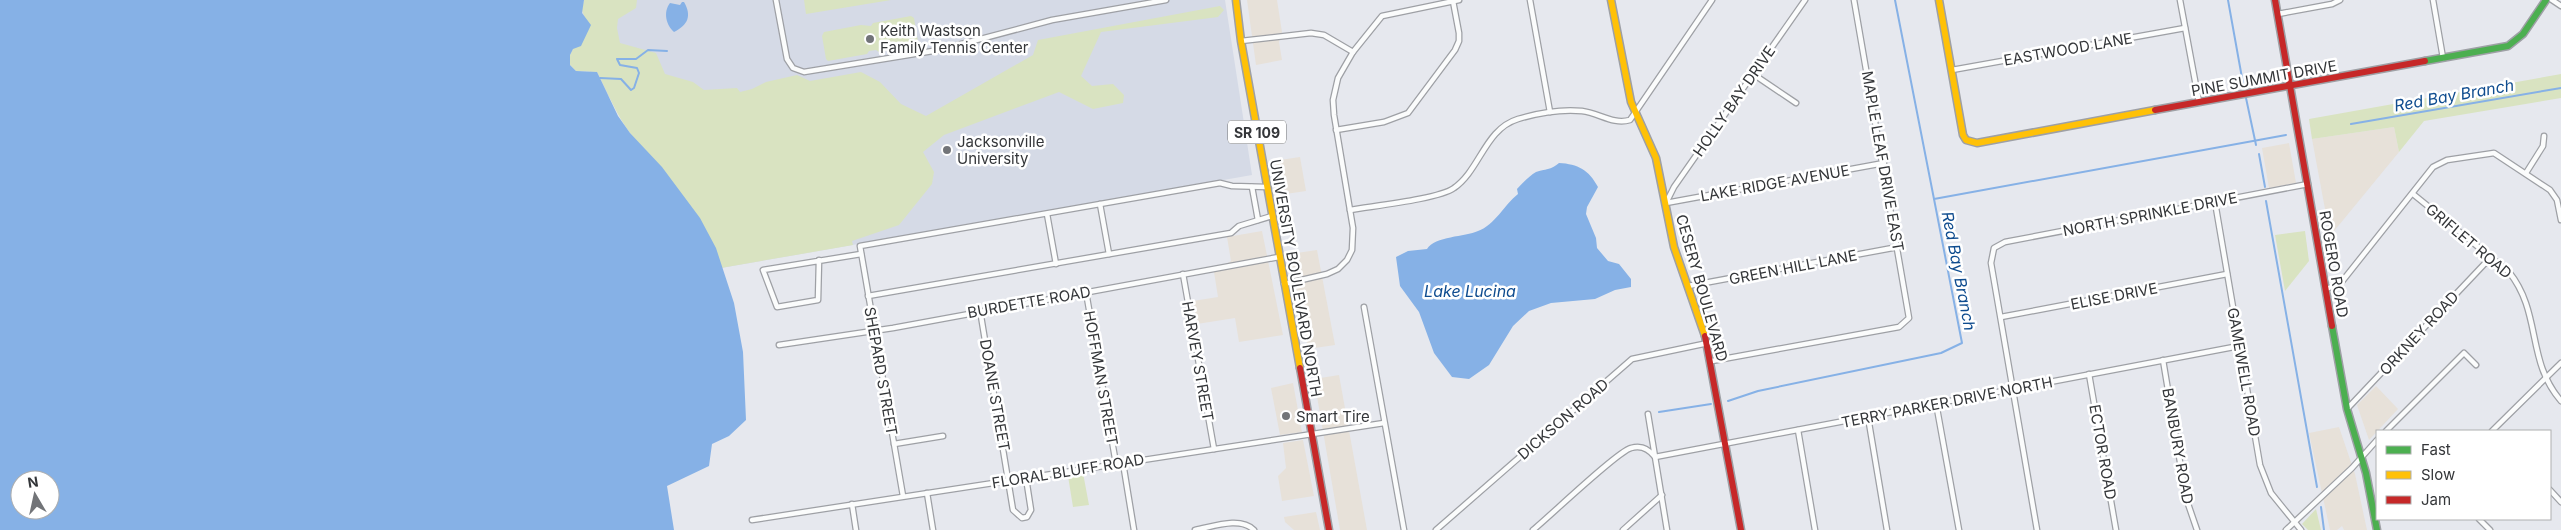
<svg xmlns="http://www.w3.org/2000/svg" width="2561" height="530" viewBox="0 0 2561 530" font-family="Inter,sans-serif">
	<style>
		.commercial { fill: #e7e1d9 }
		.built { fill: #d5dae6 }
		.green { fill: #d9e3c1 }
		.water { fill: #86b1e6; fill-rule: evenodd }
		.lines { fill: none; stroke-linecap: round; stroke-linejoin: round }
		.stream { stroke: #86b1e6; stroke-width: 2 }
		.street-casing { stroke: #9ea0a5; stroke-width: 7 }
		.fast-casing { stroke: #9ea0a5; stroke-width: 9 }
		.slow-casing { stroke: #9ea0a5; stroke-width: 9 }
		.jam-casing { stroke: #9ea0a5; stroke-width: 9 }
		.street { stroke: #fbfcfc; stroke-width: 4.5 }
		.fast { stroke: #4caf50; stroke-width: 6 }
		.slow { stroke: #ffc107; stroke-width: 6 }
		.jam { stroke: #c62828; stroke-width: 6 }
		.poi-dot { fill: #727478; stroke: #fff; stroke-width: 2 }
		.labels { text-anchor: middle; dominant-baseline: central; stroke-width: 5; stroke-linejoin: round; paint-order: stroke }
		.shield { fill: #fff; stroke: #717274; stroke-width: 1 }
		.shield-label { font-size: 14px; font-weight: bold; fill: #343639 }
		.poi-label { font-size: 15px; fill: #343639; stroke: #fff; text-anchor: start }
		.street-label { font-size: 15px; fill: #343639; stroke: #fff }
		.water-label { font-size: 16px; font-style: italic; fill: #0f4c8f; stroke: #fff }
	</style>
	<rect width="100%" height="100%" fill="#e6e8ee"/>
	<!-- commercial -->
	<g class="commercial">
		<polygon points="1247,0 1277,0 1282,32 1279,42 1282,60 1256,65"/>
		<polygon points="2394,127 2399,152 2330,236 2312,139"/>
		<polygon points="2289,143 2296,183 2269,188 2262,148"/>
		<polygon points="1300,157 1306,191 1279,195 1273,161"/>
		<polygon points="1262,231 1283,335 1239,342 1235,318 1197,324 1193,301 1218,297 1214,272 1231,261 1227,237"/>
		<polygon points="1317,250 1335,345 1308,349 1290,254"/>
		<polygon points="1339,375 1367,530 1340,530 1314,379"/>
		<polygon points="1293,383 1302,432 1280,435 1271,388"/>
		<polygon points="2376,386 2398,409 2369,440 2357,405"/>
		<polygon points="2339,427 2355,474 2367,530 2344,530 2342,526 2337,530 2330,530 2309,433"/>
		<polygon points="1303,440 1314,496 1282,501 1278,476 1286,468 1283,443"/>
		<polygon points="1316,512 1320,530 1294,530 1285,522 1284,517"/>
	</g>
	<!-- built -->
	<polygon class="built" points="584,0 1225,0 1252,175 721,268 716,248 700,218 573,49"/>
	<!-- green -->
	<g class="green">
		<path d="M584,0h53l-1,8 -18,11 -1,9 3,15 36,10 9,21 28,8 11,8 33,-2 3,4 12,-3 14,-7 31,-7 13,6 51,-9 19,10 21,22 25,12 107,-61 5,-15 182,-34 4,4 -6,7 -117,15 -20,44 11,10 21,-2 11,11 -1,8 -30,6 -34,-17 -115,43 -21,17 11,20 -2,12 -33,41 -47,16 1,4 -132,23c-13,-54 -58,-92 -91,-135 -14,-19 -22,-40 -33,-61l-21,-1 -6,-6v-10l16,-34 -4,-11z"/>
		<polygon points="804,0 891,0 806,14"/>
		<polygon points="911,16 914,18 918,42 917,45 879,52 876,50 869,51 867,54 828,61 826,59 822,36 824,32 861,25 871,26 873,23"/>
		<polygon points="2561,74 2561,98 2424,121 2399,152 2394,127 2312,139 2309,119"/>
		<polygon points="2305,231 2309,261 2285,291 2275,235"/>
		<polygon points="1083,473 1089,505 1073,507 1068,476"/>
		<polygon points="2316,509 2321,530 2308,530 2302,524"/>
	</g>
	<!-- water -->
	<g class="water">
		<path d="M0,0h584l-2,13 9,12 -10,21 -8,3 -3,6v10l6,6 21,1 21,44 12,17 32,34 38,51 16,30 18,55 9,49 3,68 -17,16 -17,8 -3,22 -42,20 7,44h-674zM20,480h30v30h-30z"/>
		<path d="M682,2h2c8,14 4,23 -10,30 -8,-7 -11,-20 -4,-29l10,2z"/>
		<path d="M1559,163c19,1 30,7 39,24l-11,20 -1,7 10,24 1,10 11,13 11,3 12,15v8l-16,3 -20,9 -44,4 -22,8 -16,15 -24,39 -20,14 -17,-2 -18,-24 -15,-41 -19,-26 -4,-29 12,-6 19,-2c8,-13 38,-12 51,-18 17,-6 26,-26 40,-37l-1,-5c6,-6 12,-13 19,-17 9,-3 15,-2 23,-9z"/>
	</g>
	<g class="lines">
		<!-- stream -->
		<g class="stream">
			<polyline points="1895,0 1934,199"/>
			<polyline points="2228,0 2244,89"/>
			<polyline points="600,78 621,79 631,90 634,88 639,73 637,68 620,65 617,59 636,59 648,50 667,51"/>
			<polyline points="2246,98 2256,145"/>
			<polyline points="2351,124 2561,88"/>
			<polyline points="2259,154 2265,187"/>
			<polyline points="2266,201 2317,487"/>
			<polyline points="1728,401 1758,391 1941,353 1962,343 1934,199 2286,135"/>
			<polyline points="1659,412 1711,404"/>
			<polyline points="2321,507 2324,530"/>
		</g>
		<!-- street casing -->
		<g class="street-casing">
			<g id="street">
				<polyline points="776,0 787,59 793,68 804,72 939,50 1052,20 1166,0"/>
				<polyline points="1530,0 1550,112"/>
				<polyline points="2180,0 2199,102"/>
				<polyline points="2433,0 2443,58"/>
				<polyline points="2552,0 2561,6"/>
				<polyline points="2278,14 2332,4 2340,0"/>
				<polyline points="1241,41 1311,33 1324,35 1353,52"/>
				<polyline points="1952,70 2185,28"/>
				<polyline points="1753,74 1796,103"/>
				<polyline points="1336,130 1384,122 1408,113 1455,50 1459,41 1459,33 1453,1"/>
				<polyline points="2526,173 2543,146 2544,136"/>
				<polyline points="1252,187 1258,220"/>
				<path d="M2413,194l96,78c33,41 17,89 52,129"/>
				<polyline points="2215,202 2260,465 2271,493 2301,530"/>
				<polyline points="1666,203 1674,187 1805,0"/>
				<polyline points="1666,203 1884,163"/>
				<polyline points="1100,204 1109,254"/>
				<path d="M1350,210c22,-4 89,-11 104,-22 26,-18 31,-59 64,-69 20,-6 43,-10 64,-8 17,2 31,14 48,9l82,-120"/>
				<polyline points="1047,214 1056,264"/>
				<polyline points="819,260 818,300 777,307 763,270 861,254"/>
				<polyline points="1183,274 1214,449"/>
				<polyline points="1284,284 1327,274 1338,269 1347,260 1352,250 1353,228 1334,115 1333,100 1338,78 1353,52 1382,16 1459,0"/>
				<polyline points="1688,286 1898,247"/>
				<polyline points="2326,289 2340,284 2433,167 2447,160 2494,153 2550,190 2557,200 2561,220"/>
				<polyline points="1086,292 1115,458 1124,469 1134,530"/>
				<polyline points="868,296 1231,233 1239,226 1272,216"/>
				<polyline points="1364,307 1404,530"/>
				<polyline points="980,310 1013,510 1022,518 1027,517 1031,510 1026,478"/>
				<polyline points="2001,317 2227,274"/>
				<polyline points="779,345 893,328 1279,257"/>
				<polyline points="2163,360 2186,498 2197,530"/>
				<polyline points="1712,361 1899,327 1909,318 1854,0"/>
				<polyline points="2089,374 2116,530"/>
				<polyline points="1936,403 1959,530"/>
				<polyline points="2347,409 2491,257"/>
				<polyline points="1648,414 1667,530"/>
				<polyline points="1868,417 1887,530"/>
				<polyline points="1798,430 1815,530"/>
				<polyline points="2386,431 2464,353 2476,365"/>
				<polyline points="2492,431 2561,363"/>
				<polyline points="894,444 943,436"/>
				<polyline points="2550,490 2561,502"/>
				<polyline points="927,493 933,530"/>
				<polyline points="903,496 860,246 1220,183 1232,186 1267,187"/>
				<polyline points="852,504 856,530"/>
				<polyline points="2479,519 2490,530"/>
				<polyline points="752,520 1384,423"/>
				<path d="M1195,530c17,-3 45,-14 59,0"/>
				<polyline points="1436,530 1632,359 1708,343"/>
				<path d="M1533,530c16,-13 85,-79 98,-82 10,-3 18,1 24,9l584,-111"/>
				<polyline points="1623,530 1662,495"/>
				<polyline points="2037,530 1991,263 1994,248 2005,242 2308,184"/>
				<polyline points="2286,530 2352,468 2377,440"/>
			</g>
		</g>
		<!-- fast casing -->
		<g class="fast-casing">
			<g id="fast">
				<polyline points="2425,61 2508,46 2523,34 2546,0"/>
				<polyline points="2332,326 2347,409 2366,473 2377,530"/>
			</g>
		</g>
		<!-- slow casing -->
		<g class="slow-casing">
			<g id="slow">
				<polyline points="1236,0 1241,41 1300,368"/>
				<polyline points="1611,0 1631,102 1656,158 1674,247 1705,336"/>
				<polyline points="1939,0 1963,135 1966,140 1977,143 2155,110"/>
			</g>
		</g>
		<!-- jam casing -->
		<g class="jam-casing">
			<g id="jam">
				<polyline points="2275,0 2332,326"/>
				<polyline points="2155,110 2425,61"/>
				<polyline points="1705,336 1741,530"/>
				<polyline points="1300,368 1329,530"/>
			</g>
		</g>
		<!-- street -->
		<use href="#street" class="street"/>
		<!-- fast -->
		<use href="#fast" class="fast"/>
		<!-- slow -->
		<use href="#slow" class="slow"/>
		<!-- jam -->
		<use href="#jam" class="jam"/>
	</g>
	<!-- markers -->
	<g class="poi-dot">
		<circle cx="870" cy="39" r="5"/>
		<circle cx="947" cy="150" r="5"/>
		<circle cx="1286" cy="416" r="5"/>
	</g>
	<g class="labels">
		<!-- shield labels -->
		<rect class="shield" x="1228" y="120.5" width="58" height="23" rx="4"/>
		<g class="shield-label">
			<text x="1257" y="132">SR 109</text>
		</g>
		<!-- poi labels -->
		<g class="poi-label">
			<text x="880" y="30">Keith Wastson<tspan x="880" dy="17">Family Tennis Center</tspan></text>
			<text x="957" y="141">Jacksonville<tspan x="957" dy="17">University</tspan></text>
			<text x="1296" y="416">Smart Tire</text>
		</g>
		<!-- street labels -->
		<g class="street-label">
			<text transform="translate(2068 49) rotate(-10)">EASTWOOD LANE</text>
			<text transform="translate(2264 78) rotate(-10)">PINE SUMMIT DRIVE</text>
			<text transform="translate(1734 101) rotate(-55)">HOLLY BAY DRIVE</text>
			<text transform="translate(1883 161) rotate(80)">MAPLE LEAF DRIVE EAST</text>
			<text transform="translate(1775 183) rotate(-10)">LAKE RIDGE AVENUE</text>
			<text transform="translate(2150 214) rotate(-11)">NORTH SPRINKLE DRIVE</text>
			<text transform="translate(2469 241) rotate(40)">GRIFLET ROAD</text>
			<text transform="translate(2334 264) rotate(80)">ROGERO ROAD</text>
			<text transform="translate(1793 267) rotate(-11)">GREEN HILL LANE</text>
			<text transform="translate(1296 278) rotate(80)">UNIVERSITY BOULEVARD NORTH</text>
			<text transform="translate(1702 288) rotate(74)">CESERY BOULEVARD</text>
			<text transform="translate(2114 296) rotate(-11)">ELISE DRIVE</text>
			<text transform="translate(1029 302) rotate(-10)">BURDETTE ROAD</text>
			<text transform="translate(2419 333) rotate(-47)">ORKNEY ROAD</text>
			<text transform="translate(1198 361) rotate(80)">HARVEY STREET</text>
			<text transform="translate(881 371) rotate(80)">SHEPARD STREET</text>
			<text transform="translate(2244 372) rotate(80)">GAMEWELL ROAD</text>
			<text transform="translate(1101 378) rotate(80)">HOFFMAN STREET</text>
			<text transform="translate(995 395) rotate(80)">DOANE STREET</text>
			<text transform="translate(1947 402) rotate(-11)">TERRY PARKER DRIVE NORTH</text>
			<text transform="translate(1563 419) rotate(-41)">DICKSON ROAD</text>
			<text transform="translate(2178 446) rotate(80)">BANBURY ROAD</text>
			<text transform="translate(2103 452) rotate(80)">ECTOR ROAD</text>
			<text transform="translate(1068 471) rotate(-9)">FLORAL BLUFF ROAD</text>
		</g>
		<!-- water labels -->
		<g class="water-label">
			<text transform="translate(2454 95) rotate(-10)">Red Bay Branch</text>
			<text transform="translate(1959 271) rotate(79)">Red Bay Branch</text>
			<text x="1470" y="291">Lake Lucina</text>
		</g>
	</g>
	<!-- legend -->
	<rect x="2376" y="430" width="175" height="90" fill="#ffffff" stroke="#aeafb0"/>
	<rect x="2386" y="446" width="25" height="8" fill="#4caf50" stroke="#aeafb0"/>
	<text x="2421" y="455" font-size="15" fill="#343639">Fast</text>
	<rect x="2386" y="471" width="25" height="8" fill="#ffc107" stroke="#aeafb0"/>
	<text x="2421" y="480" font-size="15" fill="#343639">Slow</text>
	<rect x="2386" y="496" width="25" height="8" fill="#c62828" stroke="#aeafb0"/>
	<text x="2421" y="505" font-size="15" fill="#343639">Jam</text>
	<!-- north arrow -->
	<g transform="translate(35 495) rotate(351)"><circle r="24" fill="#ffffff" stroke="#aeafb0"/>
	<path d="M0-4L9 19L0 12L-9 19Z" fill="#727478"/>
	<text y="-8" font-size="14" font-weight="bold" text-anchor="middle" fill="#343639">N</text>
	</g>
</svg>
